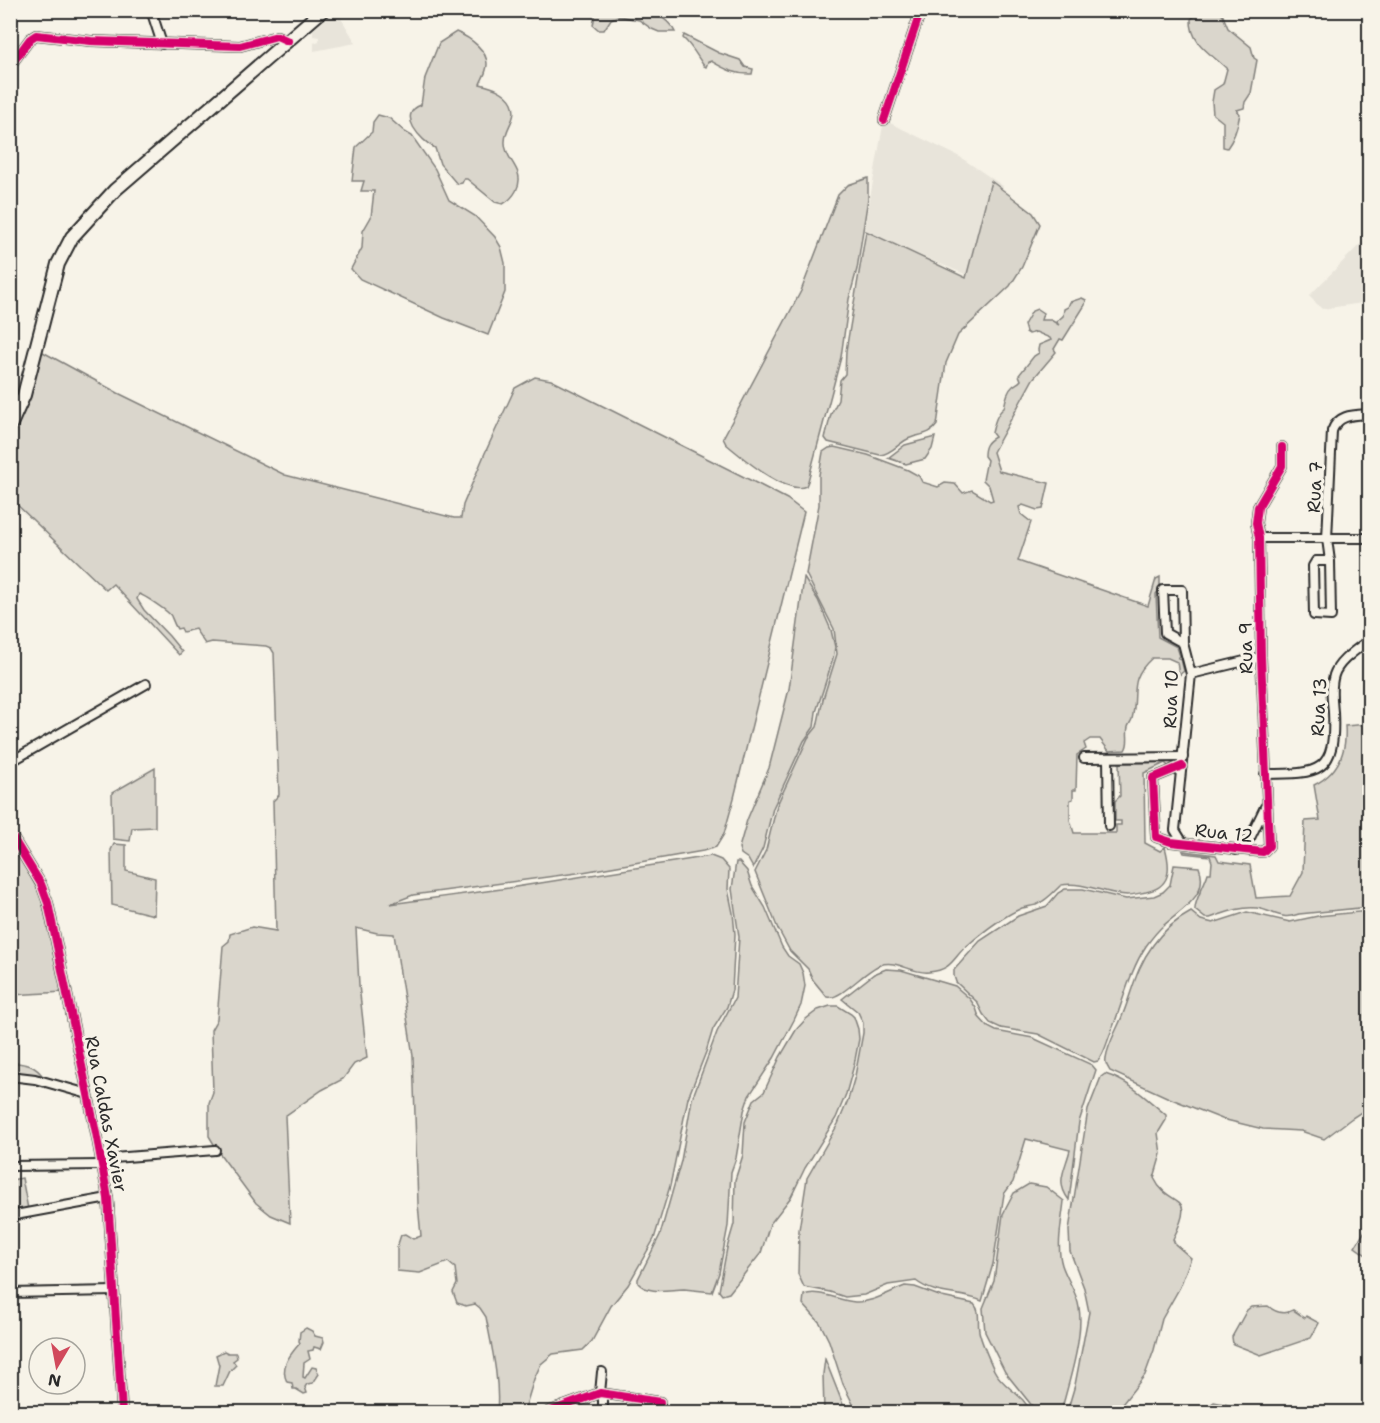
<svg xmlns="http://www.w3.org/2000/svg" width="1380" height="1423" viewBox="0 0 1380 1423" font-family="'Shantell Sans',sans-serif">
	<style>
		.built { fill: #e8e4da }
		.green { fill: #dad6cc; stroke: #82807c; stroke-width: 1.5 }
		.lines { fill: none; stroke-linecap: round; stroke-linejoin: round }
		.street-casing { stroke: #2b2b2b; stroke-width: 12 }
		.primary-casing { stroke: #2b2b2b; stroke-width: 16 }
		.street { stroke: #f7f3e8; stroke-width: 8 }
		.primary { stroke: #f7f3e8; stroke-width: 12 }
		.cycleway-casing { stroke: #f7f3e8; stroke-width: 11 }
		.cycleway { stroke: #d6006c; stroke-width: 8 }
		.labels { text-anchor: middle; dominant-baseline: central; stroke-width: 6; stroke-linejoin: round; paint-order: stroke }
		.street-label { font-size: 18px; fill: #2b2b2b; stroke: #f7f3e8 }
	</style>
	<rect width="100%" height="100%" fill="#f7f3e8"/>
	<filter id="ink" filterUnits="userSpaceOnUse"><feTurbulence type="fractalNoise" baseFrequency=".0167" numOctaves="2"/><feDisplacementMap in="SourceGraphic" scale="12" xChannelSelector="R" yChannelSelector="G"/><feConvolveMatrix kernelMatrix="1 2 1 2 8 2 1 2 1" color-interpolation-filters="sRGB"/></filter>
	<g filter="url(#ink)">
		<!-- built -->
		<g class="built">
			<polygon points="336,10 356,43 314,51 314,43 319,41 319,37 313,36 313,30"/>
			<polygon points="884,120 960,157 1003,186 967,275 864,232"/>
			<polygon points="1369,235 1369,302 1322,309 1309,296"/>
		</g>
		<!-- green -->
		<g class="green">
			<path d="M596,11c28,-1 64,-8 79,21h-16l-7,-3 -13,-9 -21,-4 -7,3 -7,11h-5l-6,-5z"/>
			<path d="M1197,11h24l7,17 23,19 3,11 3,2 -6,33 -6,9 -1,6 -7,2 3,4c-2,11 -6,25 -13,34l-4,-1v-25l-10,-8 -1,-12 2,-12 9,-6 4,-15c-15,-15 -37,-25 -36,-50l6,-5z"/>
			<path d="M456,32c13,5 36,20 30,38 -1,5 -4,9 -6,14 12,3 26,7 32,19 7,16 -8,24 -7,40 0,12 9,19 13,30 4,12 -4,25 -15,31l-8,-2 -28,-23h-3l-2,4 -5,1 -17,-20 -5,-16c-14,-7 -39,-34 -14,-43l4,-27 14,-35z"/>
			<path d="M684,35l35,18 21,7 5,7 8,2 -1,5c-17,1 -27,-5 -41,-13l-3,1 -2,5 -2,-1c-7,-10 -12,-20 -21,-28z"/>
			<polygon points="378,115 389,118 405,132 412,136 435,169 449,200 475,216 495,237 501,247 505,263 505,292 488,335 444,318 360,279 351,269 362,248 363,231 371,217 374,191 361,191 364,181 352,181 356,147 372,132 373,122"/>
			<path d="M868,178v20l-11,71 -8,30 -8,58 -33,124 -2,5c-20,10 -64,-29 -80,-42l-3,-6 78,-147 37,-96 10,-10z"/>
			<path d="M991,181l42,32 7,11 -18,43 -12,19 -52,49 -12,28 -9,62c-7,11 -20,9 -31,15 -9,5 -15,14 -26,15l-52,-13 -3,-4 6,-24 7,-14 2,-20 5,-6 1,-23 20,-120 100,47z"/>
			<path d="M1082,298l4,2 -1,5 -22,35 -3,-1 -6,10 2,3 -23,27 -40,73 6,19 50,12 -6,26 -6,1 -14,-5 -4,2 2,7 10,8 -13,39 130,45 8,-27 4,-2v12l-4,5 2,43 19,10 3,9 -2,2 3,1 3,12 -5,4 -2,-13 -9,-4h-16c-25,23 -13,34 -20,61 -1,3 -3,5 -4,8 -2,8 2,16 -3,23l-16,1 -9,-12h-10l-6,4 2,6 -9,6 -1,35h-3v9l-3,1v20l4,13h42v-8h5v-4h-6v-20l5,-5 -1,-33 55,-1 -6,4 -3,-3 -21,10 1,70 15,8 5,-4c6,22 6,40 -19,45 -6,1 -13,3 -19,3 -22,-1 -43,-14 -66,-10 -8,8 -15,16 -25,20 -5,1 -9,2 -14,3 -18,8 -38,23 -53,36 -16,12 -15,26 -40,28 -17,2 -32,-13 -49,-7 -15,5 -40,36 -53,32l-14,-17 -5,-11 -18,-18 -12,-22 -23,-57 11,-22 11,-45 31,-67 9,-11 6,-28 14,-45 -3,-25 -28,-55 13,-69v-30l4,-23 6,-4 5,-1 34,8 40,15 11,6 3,6 16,5 7,-4 10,1 8,9 9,-3 18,11 3,-1 -4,-14 -6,-6 4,-20 -3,-4c0,-9 2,-14 11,-19l-3,-4c2,-8 4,-19 12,-25 1,-6 3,-17 9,-22 2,-2 6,-3 8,-6l-2,-5 15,-19 5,-3 -1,-3 1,-5 12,-5 -1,-2 -14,-6 -7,2 -3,-2 -2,-7 8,-14 5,-2 6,4 -2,7h10l8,5 -3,-3 7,-6 1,-7 4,-2 2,-5z"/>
			<path d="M41,351l77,42 167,82 169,43h7l2,-13 22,-52 30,-65 20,-11 16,3 207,104 29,15 17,13 -70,286 -10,36 -8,13 -13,4 -126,22 -164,22 -23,9 119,-16 202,-32 10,4 8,9 -1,20 5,24 2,21 -3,56 -5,17 -14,22 -7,23 -18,46 -18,88 -16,53 -26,46 -17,21 -19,35 -9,9 -30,4 -12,10 -7,15 -10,33h-27c3,-31 -5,-64 -11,-95l-6,-9 -5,-4 -9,2 -9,-3 -4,-11 4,-8 -2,-16 -7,-6 -28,11 -23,-2v-24l4,-12 4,-1 8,5 8,-3 -3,-32 -5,-148 -19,-122 -17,-1 -21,-5 3,57 8,73 -13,6 -11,15 -21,11 -37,26 5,107 -19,-8 -15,-12 -36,-49 -11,-18v-33l4,-11 -2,-62 6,-11 6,-73 6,-5 1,-7 22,-7 24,4 -3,-130 6,-6 -5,-142 -3,-5 -5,-2 -54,-4 -7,2 -10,-15 -12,3 -2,-4 -4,1c-3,-5 -4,-8 -6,-13 -2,-4 -27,-21 -32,-22l-2,5 7,11 25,26 13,16 -3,3 -66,-71 -7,6 -95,-91v-65l7,-12z"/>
			<polygon points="935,437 932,449 925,459 906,464 888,458 905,445"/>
			<polygon points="804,578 818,600 831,630 835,647 833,659 816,712 814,727 804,741 773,808 763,848 753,868 748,859 741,854 739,848 747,820 769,768 789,689"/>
			<path d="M1369,724v183l-70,7c-18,7 -25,-3 -42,-6 -16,-2 -32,5 -47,10h-5l-10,-8c-1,-9 10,-26 13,-37h3l1,-11 -2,-6 -26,-3 -1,-2 33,4 3,6 31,4 6,33 34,-2 13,-24 2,-51 15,-1 -6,-35c24,-12 33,-33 31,-59z"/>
			<polygon points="155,768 155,827 132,828 130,841 113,839 112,793"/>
			<polygon points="10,839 40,894 50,926 64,992 11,995"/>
			<polygon points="114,844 126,845 126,871 155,878 154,915 112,905 111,850"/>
			<path d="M736,862h3l8,9 5,15 13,21 17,40 6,9 11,8 4,9 2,13 -4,19 -7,15 -20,38 -25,38 -5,15 -8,47 -5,14 -3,54 -9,47 -7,19c-9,-1 -19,-2 -28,-3 -14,0 -36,6 -46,-6v-4l22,-44 21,-74 11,-62 25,-67 18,-34 4,-61 -7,-48z"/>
			<path d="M1174,865l25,2c11,28 -18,43 -35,58 -7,6 -13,14 -18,21 -17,26 -23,57 -35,86 -4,9 -6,21 -13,29l-4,1 -56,-28 -37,-6 -11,-5 -7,-9 -6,-12 -21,-20 -2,-6v-6l26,-29 38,-25 29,-10 11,-13 7,-4h18l43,10 28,-3 9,-4 7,-7z"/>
			<path d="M1369,911v196l-17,11 -28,21 -23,-8 -38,-2 -41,-10 -53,-21 -59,-27c-3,-5 -5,-8 -4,-13 2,-15 12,-30 17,-44 10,-25 13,-46 30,-69 10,-14 23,-25 38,-33l10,8 12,3 34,-11 43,10 28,-6z"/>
			<path d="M886,969l15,1 54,16 15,13 6,9 3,9 9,10 8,4 37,7 59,27 4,5 -17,52 -10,78c-14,-18 -4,-30 1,-50l-44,-11 -13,43 -9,12 -11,70 -11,37c-22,-9 -47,-5 -66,-20l-28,4 -24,10 -19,2 -15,-5 -26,-5 -6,-13 1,-44 8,-52 31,-54 10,-24 7,-24 8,-43v-10l-5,-11 -16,-13 32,-25z"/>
			<polygon points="830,1006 838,1006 851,1014 854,1017 858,1029 859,1039 854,1065 846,1094 836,1118 805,1168 791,1197 770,1224 761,1253 729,1293 722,1295 719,1291 727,1248 734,1224 735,1180 743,1155 745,1122 749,1112 754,1100 764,1092 780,1057 796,1030 806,1019 818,1010"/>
			<path d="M10,1062c16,2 25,2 34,16l-33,-5z"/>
			<path d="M1105,1074c24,7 42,25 61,41v5l-8,13 3,21 -7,24c15,32 44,11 19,61l2,5 16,14 -11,29 -18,32 -8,31 -9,25 -29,37h-49l8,-27 14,-73 -5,-24 -14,-37 -1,-21 19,-120 13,-33z"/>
			<polygon points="22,1178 28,1209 11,1212 11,1180"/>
			<path d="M1029,1184l17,3 18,14c-2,20 -8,45 -2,64 5,15 15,27 17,43 5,28 -11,77 -18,104h-25l-3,-5 -28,-35 -20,-40 -2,-24 11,-27 9,-67 11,-21z"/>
			<polygon points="1368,1226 1369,1227 1369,1257 1355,1247"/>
			<path d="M905,1286l10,1 27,10 32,7c8,9 2,20 6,31 3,11 9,24 14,35 8,17 31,25 36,42h-173l-14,-28 -14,-43 -9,-18 -17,-19 1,-9c15,-6 35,6 51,7 17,1 34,-10 50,-16z"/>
			<path d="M1268,1306c8,7 16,9 25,4l12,8 1,-2 13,7 -8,15 -50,17 -28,-11 -1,-7 15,-27 4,-3z"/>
			<path d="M306,1328l6,3 3,5 8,2 1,4 -3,7 -7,-2 -1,3 -5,1 2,8 -6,4 -1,14 2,1 7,-11 4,1 3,6 -6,9 -6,1 -2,3 2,6 -3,1 -8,-5h-3l-1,-6 -5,-1c-8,-16 4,-28 13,-39l-1,-2 1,-9z"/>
			<polygon points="224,1351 228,1353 236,1353 237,1358 233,1361 236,1365 230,1371 223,1386 215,1386 219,1365 216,1355"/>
			<polygon points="825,1359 846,1412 824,1412 823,1374"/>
			<polygon points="1214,1402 1238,1407 1241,1412 1200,1412"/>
		</g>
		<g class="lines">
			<!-- street casing -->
			<g class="street-casing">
				<g id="street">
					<polyline points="151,10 162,44"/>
					<polyline points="10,66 30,39 36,35 91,41 240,46 277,36 288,41"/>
					<polyline points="884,120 921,10"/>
					<polyline points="1259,538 1370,538"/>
					<path d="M1330,561h-14l-3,5 1,49 17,1 -1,-55 -3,-22 5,-108c6,-17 22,-16 38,-17"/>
					<polyline points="1191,674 1261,657"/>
					<polyline points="1084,758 1183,757"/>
					<polyline points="1108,758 1109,826"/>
					<polyline points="10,762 146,684"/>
					<polyline points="1182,766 1153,778 1156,837 1171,842 1263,852 1269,846 1261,657 1259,538 1256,523 1258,507 1282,466 1282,447"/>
					<path d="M1265,774c55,0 71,-1 68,-62 -1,-12 -3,-25 1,-37 5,-15 24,-26 36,-36"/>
					<polyline points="10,833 41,884 48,903 96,1133 108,1198 122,1412"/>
					<polyline points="1183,843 1175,830 1191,674 1183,643 1165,633 1163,590 1182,590 1183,643"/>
					<polyline points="1236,850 1250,838 1265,807"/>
					<polyline points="10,1076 35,1079 88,1094"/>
					<polyline points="101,1159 215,1150"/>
					<polyline points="10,1166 102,1165"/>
					<polyline points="10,1216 108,1198"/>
					<polyline points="10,1293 114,1291"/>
					<polyline points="600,1393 602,1372"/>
					<polyline points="548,1412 600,1393 660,1402 659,1412"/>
					<polyline points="603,1412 603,1393"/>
				</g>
			</g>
			<!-- primary casing -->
			<g class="primary-casing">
				<polyline id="primary" points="10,426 24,395 58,264 72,237 115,190 323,10"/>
			</g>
			<!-- street -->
			<use href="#street" class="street"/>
			<!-- primary -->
			<use href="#primary" class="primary"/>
			<!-- cycleway casing -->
			<g class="cycleway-casing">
				<g id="cycleway">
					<polyline points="10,66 30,39 36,35 91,41 240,46 277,36 288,41"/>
					<polyline points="884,120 921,10"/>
					<polyline points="1182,766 1153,778 1156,837 1171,842 1263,852 1269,846 1261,657 1259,538 1256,523 1258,507 1282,466 1282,447"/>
					<polyline points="10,833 41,884 48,903 96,1133 108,1198 122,1412"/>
					<polyline points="548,1412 600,1393 660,1402 659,1412"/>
				</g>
			</g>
			<!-- cycleway -->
			<use href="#cycleway" class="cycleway"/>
		</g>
	</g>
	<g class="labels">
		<!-- street labels -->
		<g class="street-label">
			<text transform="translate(1315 487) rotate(-87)">Rua 7</text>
			<text transform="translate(1246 648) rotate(-91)">Rua 9</text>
			<text transform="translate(1171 699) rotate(-88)">Rua 10</text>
			<text transform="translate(1319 707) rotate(-87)">Rua 13</text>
			<text transform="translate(1224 833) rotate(6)">Rua 12</text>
			<text transform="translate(106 1114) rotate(79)">Rua Caldas Xavier</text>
		</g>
	</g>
	<!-- margin -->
	<rect width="1380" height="1423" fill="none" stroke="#f7f3e8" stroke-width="36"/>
	<rect x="18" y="18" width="1344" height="1387" fill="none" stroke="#2b2b2b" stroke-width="2" filter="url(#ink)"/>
	<!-- north arrow -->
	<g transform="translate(57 1366) rotate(190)"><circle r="28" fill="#f7f3e8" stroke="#a5a39c" stroke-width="1.5"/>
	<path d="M0-4.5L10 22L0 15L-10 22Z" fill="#d1495b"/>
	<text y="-9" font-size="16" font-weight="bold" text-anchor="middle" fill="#2b2b2b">N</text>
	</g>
</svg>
